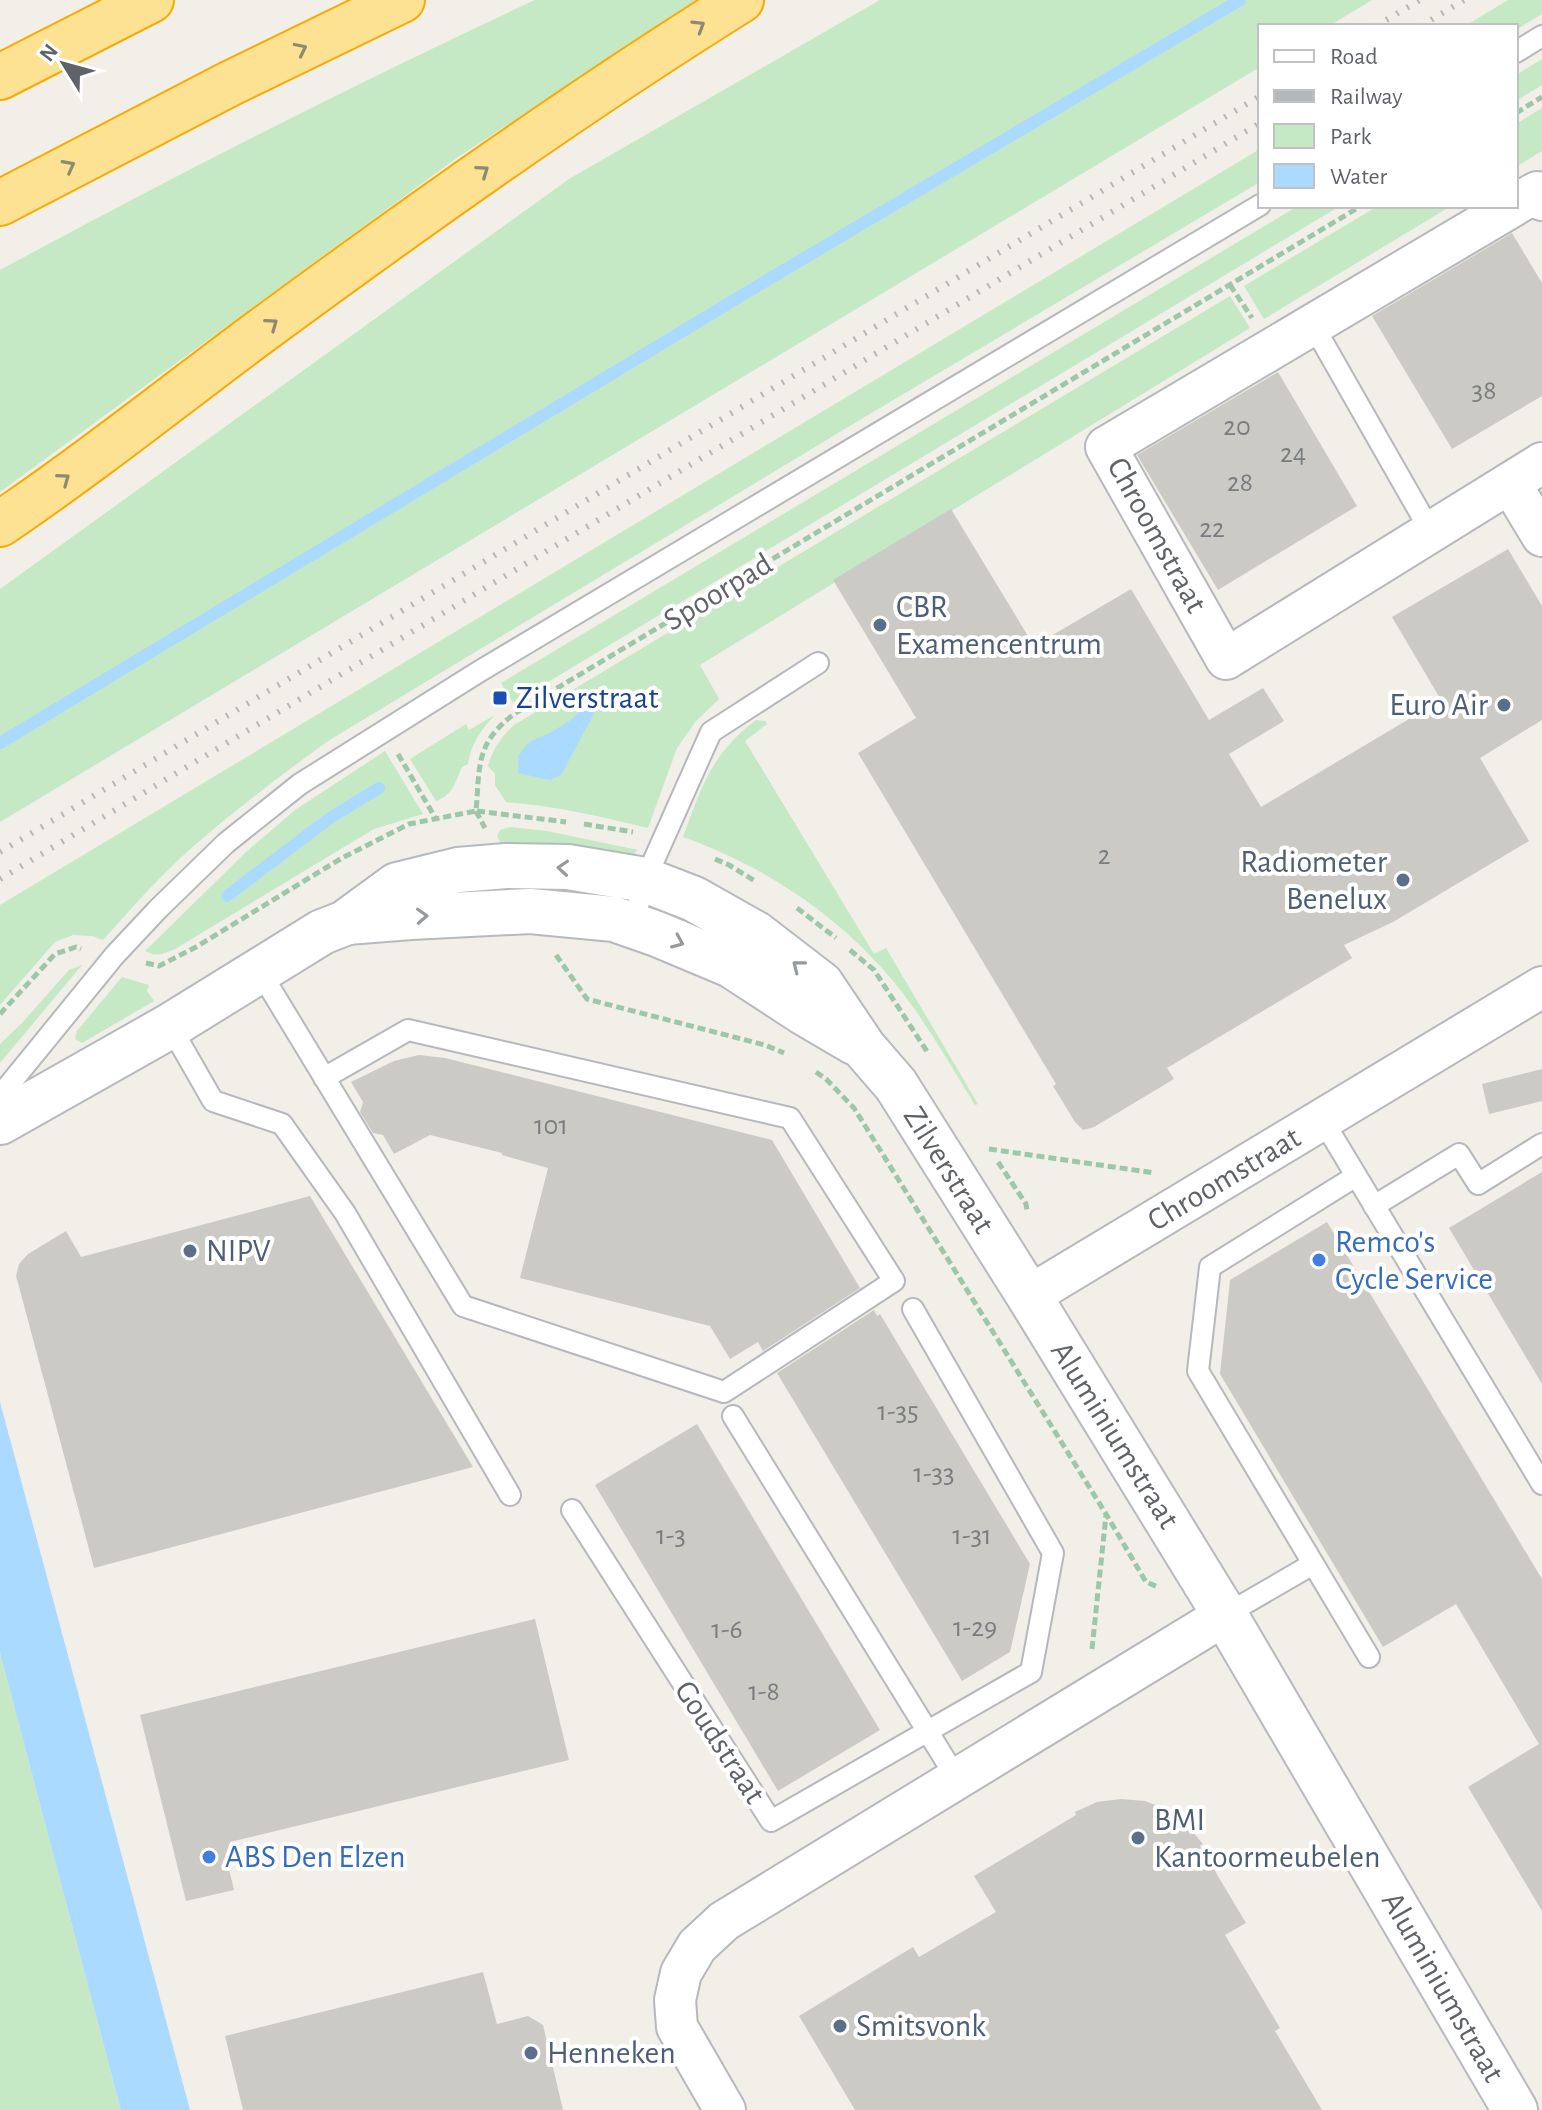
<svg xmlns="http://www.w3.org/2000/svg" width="1542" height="2110" viewBox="0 0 1542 2110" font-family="'Alegreya Sans',sans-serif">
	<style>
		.green { fill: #c5e8c5 }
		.water { fill: #aadaff }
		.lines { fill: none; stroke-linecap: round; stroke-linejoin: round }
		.stream { stroke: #aadaff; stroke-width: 12 }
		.building { fill: #cccac5 }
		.lane-casing { stroke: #b5b8bc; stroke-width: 24 }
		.street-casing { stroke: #b5b8bc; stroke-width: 44 }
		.secondary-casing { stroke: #b6babf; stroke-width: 48 }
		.highway-casing { stroke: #f9ab00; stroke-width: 48 }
		.path { stroke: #9cc7a9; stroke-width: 5; stroke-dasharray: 8 4; stroke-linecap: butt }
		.lane { stroke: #fff; stroke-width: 20 }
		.street { stroke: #fff; stroke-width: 40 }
		.secondary { stroke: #fff; stroke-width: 44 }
		.highway { stroke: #fde293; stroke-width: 44 }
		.rail { stroke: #b6b7b8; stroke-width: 6; stroke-dasharray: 2 10; stroke-linecap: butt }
		.oneway { stroke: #8e8975 }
		.oneway2 { stroke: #979a9d }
		.service-dot { fill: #5c6f8a; stroke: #fff; stroke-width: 3 }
		.transit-dot { fill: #1a4fb4; stroke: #fff; stroke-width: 3 }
		.shop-dot { fill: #3f7fe0; stroke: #fff; stroke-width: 3 }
		.labels { text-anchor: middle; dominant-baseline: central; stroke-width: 8; stroke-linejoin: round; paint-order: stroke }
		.number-label { font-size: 28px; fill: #7a7d7f }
		.street-label { font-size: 32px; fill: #5f6368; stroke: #fff }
		.service-label { font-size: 32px; fill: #4e5e75; stroke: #fff; text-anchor: start }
		.transit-label { font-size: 32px; fill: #164399; stroke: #fff; text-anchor: start }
		.shop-label { font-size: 32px; fill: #366cbe; stroke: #fff; text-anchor: start }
	</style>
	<rect width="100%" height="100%" fill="#f1efe8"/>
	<!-- green -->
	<g class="green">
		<path d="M535,0h164l-241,157 -458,335v-222c176,-95 354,-186 535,-270z"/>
		<polygon points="880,0 1372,0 1329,26 1260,26 1260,67 0,822 0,589 569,179"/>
		<polygon points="1508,0 1542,0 1542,14 1516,30 1516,26 1465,26"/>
		<polygon points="1542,59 1542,85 1516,101 1516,75"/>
		<polygon points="1542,108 1542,151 1516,167 1516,124"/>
		<path d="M1260,149v33l-402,239 -530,320c-48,35 -96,71 -140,110 -31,28 -58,59 -85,89l-11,-4 -19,-1 -18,7 -55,63v-100z"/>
		<polygon points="1298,206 1340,206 513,703 501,683"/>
		<polygon points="1378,206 1451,206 1264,319 1244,286"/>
		<path d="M1230,296l20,32 -550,337 19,34 -23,22 -19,27 -29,80c-48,-12 -93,-22 -142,-26l-11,-17v-11l-7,-8c5,-17 13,-29 26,-41z"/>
		<path d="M495,715c-14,14 -24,29 -27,49l-6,3c-7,15 -8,27 -26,34l-26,-42 56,-35 3,6z"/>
		<path d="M756,720l9,1 2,3 -22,17 129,213 12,-6 92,156 -3,1c-26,-42 -50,-85 -81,-123 -55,-67 -130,-116 -211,-145 19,-51 28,-83 73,-117z"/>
		<path d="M385,751l38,63 -49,15 -199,120c-12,5 -19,8 -30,2l101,-99 49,-42z"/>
		<polygon points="511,827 547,831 638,850 632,856 505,851 497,836 500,830"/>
		<polygon points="82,965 0,1063 0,1044 22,1023 69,970"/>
		<polygon points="122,977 149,985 147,991 154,1001 82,1043 75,1039 77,1031"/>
		<polygon points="0,1653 121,2110 0,2110"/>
	</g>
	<!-- water -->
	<g class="water">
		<polygon points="594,698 597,708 561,775 550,780 518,773 518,756 529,742 552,732 572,719"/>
		<polygon points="0,1403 0,1402 190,2110 121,2110 0,1653"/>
	</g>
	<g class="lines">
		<!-- stream -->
		<g class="stream">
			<polyline points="0,743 769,279 1240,0"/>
			<polyline points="227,896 330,818 379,788"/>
		</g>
	</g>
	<!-- building -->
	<g class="building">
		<polygon points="1512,233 1542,283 1542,396 1452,449 1372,316"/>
		<polygon points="1278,372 1357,506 1218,590 1137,455"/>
		<polygon points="951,509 1034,646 1131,589 1209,720 1263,688 1284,721 1229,754 1261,807 1441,700 1392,617 1508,549 1542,606 1542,720 1480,758 1529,841 1393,922 1344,945 1352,958 1167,1068 1174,1079 1094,1127 1083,1130 1075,1122 1053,1086 1056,1084 858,753 916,718 833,580"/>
		<polygon points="419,1055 445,1058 772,1140 860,1288 763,1351 758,1342 730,1359 710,1326 520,1278 548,1168 502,1155 502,1153 430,1135 394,1154 383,1135 373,1133 360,1112 363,1102 351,1082 394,1061"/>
		<polygon points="1542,1069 1542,1101 1489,1114 1482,1084"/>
		<polygon points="1542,1172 1542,1384 1449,1228"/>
		<polygon points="310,1196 473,1467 94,1568 18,1283 16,1276 19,1264 28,1254 66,1231 81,1257"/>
		<polygon points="1327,1222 1542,1579 1542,1911 1468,1787 1539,1744 1456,1604 1383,1647 1220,1374 1230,1280"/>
		<polygon points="874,1310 877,1316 880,1314 1030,1564 1010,1652 962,1681 777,1373"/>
		<polygon points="697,1424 880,1730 778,1791 595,1485"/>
		<polygon points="535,1619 569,1760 230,1842 233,1859 227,1860 234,1890 186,1901 140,1715"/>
		<polygon points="1121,1799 1145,1801 1168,1810 1187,1825 1203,1844 1200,1846 1246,1923 1225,1935 1280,2028 1275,2031 1322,2110 855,2110 799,2016 913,1947 919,1957 996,1912 974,1876 1076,1815 1075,1812 1097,1802"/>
		<polygon points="483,1972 497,2024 528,2016 543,2025 563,2110 243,2110 225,2036"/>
	</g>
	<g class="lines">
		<!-- lane casing -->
		<g class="lane-casing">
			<g id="lane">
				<polyline points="1516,52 1542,36"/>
				<polyline points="1313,325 1431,532"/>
				<polyline points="633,925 645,880 711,732 818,663"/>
				<polyline points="259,970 463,1306 724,1392 894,1281 790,1118 408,1030 324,1078"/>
				<polyline points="170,1026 213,1101 282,1124 345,1213 510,1495"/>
				<polyline points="0,1096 114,956 158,909 226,843 300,784 480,671 1260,205"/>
				<polyline points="1322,1119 1542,1484"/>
				<polyline points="1356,1176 1210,1267 1198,1371 1369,1657"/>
				<polyline points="1374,1206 1459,1154 1478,1184 1542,1144"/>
				<polyline points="733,1416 957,1779"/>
				<polyline points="572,1510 771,1821 1031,1672 1053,1553 913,1309"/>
				<polyline points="1225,1615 1313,1564"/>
			</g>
		</g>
		<!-- street casing -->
		<g class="street-casing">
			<g id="street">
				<polyline points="1516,204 1537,192 1542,200"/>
				<polyline points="1513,206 1106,447 1226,659 1542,463"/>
				<polyline points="1510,483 1542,536"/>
				<polyline points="1029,1296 1542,987"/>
				<polyline points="725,2110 677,2027 675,2000 681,1973 697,1946 724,1921 1225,1615"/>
			</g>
		</g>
		<!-- secondary casing -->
		<g class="secondary-casing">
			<g id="secondary">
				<polyline points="347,922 411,917 530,911 614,919 657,934 731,965 803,1012 854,1042"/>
				<polyline points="0,1122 170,1026 322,932 345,923 397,885 458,870 506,866 568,867 645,880 694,899 756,934 821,984 864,1048 896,1085 1029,1296 1225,1615 1515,2110"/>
			</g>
		</g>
		<!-- highway casing -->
		<g class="highway-casing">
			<g id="highway">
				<polyline points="0,77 151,0"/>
				<polyline points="0,203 231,83 402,0"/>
				<path d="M0,524c87,-59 169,-124 253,-187 159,-117 320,-232 488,-337"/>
			</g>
		</g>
		<!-- path -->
		<g class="path">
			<polyline points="1516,113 1542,97"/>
			<polyline points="1230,285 1252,318"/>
			<polyline points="398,754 436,819"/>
			<polyline points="476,811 485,828"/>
			<polyline points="477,811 566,822"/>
			<polyline points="584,824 633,832"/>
			<polyline points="715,859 729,865 755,881"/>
			<polyline points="797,908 836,938"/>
			<polyline points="850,950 874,970 928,1053"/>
			<polyline points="556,955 587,999 765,1045 784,1053"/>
			<path d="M146,963l13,3 37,-19 146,-89 67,-34 67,-13c4,-45 -1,-67 38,-97l847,-508"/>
			<polyline points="0,1014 55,954 76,947 81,949"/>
			<polyline points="816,1072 826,1079 854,1108 1106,1514 1146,1582 1158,1587"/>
			<polyline points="989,1149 1155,1173"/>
			<polyline points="998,1162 1026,1204 1027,1211"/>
			<polyline points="1092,1649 1106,1515"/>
		</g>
		<!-- lane -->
		<use href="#lane" class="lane"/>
		<!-- street -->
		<use href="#street" class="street"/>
		<!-- secondary -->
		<use href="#secondary" class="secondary"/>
		<!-- highway -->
		<use href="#highway" class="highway"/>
		<!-- rail -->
		<g class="rail">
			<polyline points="1376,26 1420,0"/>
			<polyline points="1421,26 1464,0"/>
			<polyline points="0,852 1260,96"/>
			<polyline points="0,879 1260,123"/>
		</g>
	</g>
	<!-- one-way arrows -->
	<defs><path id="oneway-chevron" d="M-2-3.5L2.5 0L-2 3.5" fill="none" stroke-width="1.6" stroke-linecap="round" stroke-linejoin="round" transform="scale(2)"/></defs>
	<g class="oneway">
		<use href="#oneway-chevron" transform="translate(699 26) rotate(-32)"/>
		<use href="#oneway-chevron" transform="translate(301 49) rotate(-26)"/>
		<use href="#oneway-chevron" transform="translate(69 166) rotate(-28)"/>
		<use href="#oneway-chevron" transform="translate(483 171) rotate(-35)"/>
		<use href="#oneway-chevron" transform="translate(272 324) rotate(-36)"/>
		<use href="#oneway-chevron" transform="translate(64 479) rotate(-36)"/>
	</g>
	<g class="oneway2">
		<use href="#oneway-chevron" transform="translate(563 868) rotate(-176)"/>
		<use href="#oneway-chevron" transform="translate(422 916) rotate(-3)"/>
		<use href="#oneway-chevron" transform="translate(678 942) rotate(23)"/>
		<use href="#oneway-chevron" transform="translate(798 966) rotate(-142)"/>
	</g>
	<!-- markers -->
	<g class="service-dot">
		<circle cx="880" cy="625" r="8"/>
		<circle cx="1504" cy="705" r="8"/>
		<circle cx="1403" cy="880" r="8"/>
		<circle cx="190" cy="1251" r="8"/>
		<circle cx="1138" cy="1838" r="8"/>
		<circle cx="840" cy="2026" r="8"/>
		<circle cx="531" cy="2053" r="8"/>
	</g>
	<rect class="transit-dot" x="492" y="690" width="16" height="16" rx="4"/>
	<g class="shop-dot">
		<circle cx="1319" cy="1260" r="8"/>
		<circle cx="209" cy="1857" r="8"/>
	</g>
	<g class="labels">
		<!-- number labels -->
		<g class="number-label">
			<text x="1484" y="391">38</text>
			<text x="1237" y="427">20</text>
			<text x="1293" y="454">24</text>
			<text x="1240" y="483">28</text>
			<text x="1212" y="529">22</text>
			<text x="1104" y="856">2</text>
			<text x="551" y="1126">101</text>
			<text x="898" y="1412">1-35</text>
			<text x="934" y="1474">1-33</text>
			<text x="671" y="1536">1-3</text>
			<text x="972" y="1536">1-31</text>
			<text x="975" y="1628">1-29</text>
			<text x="727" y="1630">1-6</text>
			<text x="764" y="1692">1-8</text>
		</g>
		<!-- street labels -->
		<g class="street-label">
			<text transform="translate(1157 535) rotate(61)">Chroomstraat</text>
			<text transform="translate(718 592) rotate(-31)">Spoorpad</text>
			<text transform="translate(949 1170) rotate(58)">Zilverstraat</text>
			<text transform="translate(1224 1179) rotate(-31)">Chroomstraat</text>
			<text transform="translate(1115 1435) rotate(58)">Aluminiumstraat</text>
			<text transform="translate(720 1742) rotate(57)">Goudstraat</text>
			<text transform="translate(1443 1987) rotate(60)">Aluminiumstraat</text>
		</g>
		<!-- service labels -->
		<g class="service-label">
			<text x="896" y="607">CBR<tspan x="896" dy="37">Examencentrum</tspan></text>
			<text x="1488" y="705" text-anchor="end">Euro Air</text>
			<text x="1387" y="862" text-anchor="end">Radiometer<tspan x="1387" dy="37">Benelux</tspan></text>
			<text x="206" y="1251">NIPV</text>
			<text x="1154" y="1820">BMI<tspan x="1154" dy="37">Kantoormeubelen</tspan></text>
			<text x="856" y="2026">Smitsvonk</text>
			<text x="547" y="2053">Henneken</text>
		</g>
		<!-- transit labels -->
		<g class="transit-label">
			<text x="516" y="698">Zilverstraat</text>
		</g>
		<!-- shop labels -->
		<g class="shop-label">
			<text x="1335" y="1242">Remco's<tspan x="1335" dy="37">Cycle Service</tspan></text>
			<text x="225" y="1857">ABS Den Elzen</text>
		</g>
	</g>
	<!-- legend -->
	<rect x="1258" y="24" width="260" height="184" fill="#ffffff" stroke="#bfc1c3" stroke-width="2"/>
	<rect x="1274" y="50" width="40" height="12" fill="#ffffff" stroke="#bfc1c3" stroke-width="2"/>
	<text x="1330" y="64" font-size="24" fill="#5f6368">Road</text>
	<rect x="1274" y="90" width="40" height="12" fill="#b6b7b8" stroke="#bfc1c3" stroke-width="2"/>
	<text x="1330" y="104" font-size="24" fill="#5f6368">Railway</text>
	<rect x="1274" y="124" width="40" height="24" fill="#c5e8c5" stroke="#bfc1c3" stroke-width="2"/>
	<text x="1330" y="144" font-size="24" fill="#5f6368">Park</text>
	<rect x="1274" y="164" width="40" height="24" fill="#aadaff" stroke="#bfc1c3" stroke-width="2"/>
	<text x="1330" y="184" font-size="24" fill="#5f6368">Water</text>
	<!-- north arrow -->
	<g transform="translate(64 64) rotate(307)" stroke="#ffffff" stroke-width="6" paint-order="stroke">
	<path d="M0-6L14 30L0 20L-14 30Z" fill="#5f6368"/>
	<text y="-12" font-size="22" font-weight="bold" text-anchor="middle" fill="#5f6368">N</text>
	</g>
</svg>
